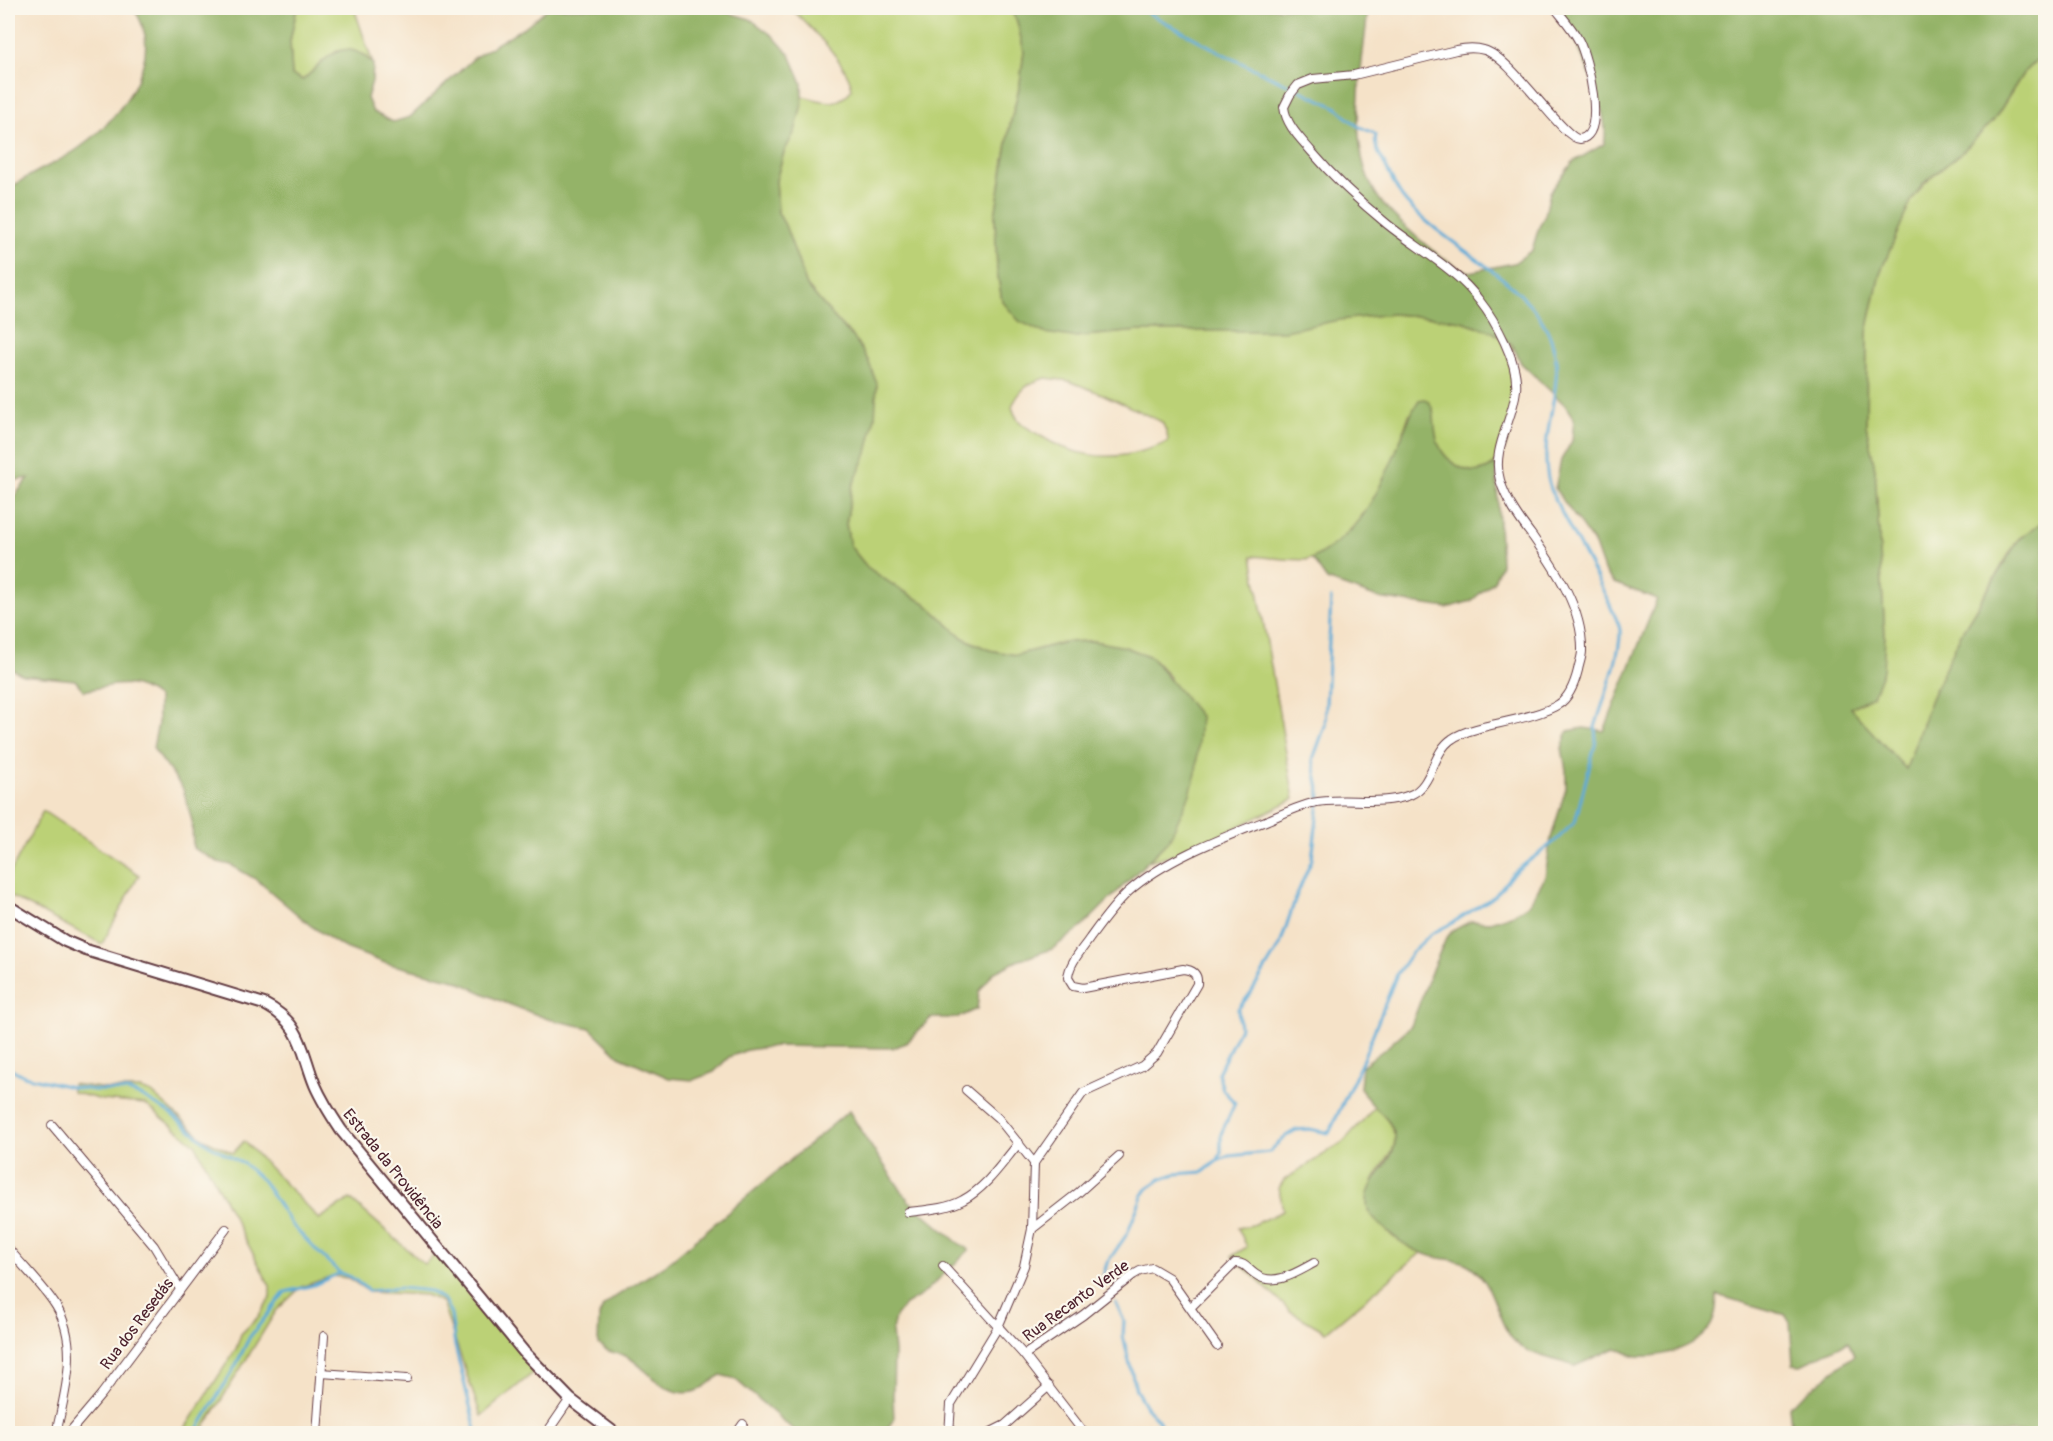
<svg xmlns="http://www.w3.org/2000/svg" width="2053" height="1441" viewBox="0 0 2053 1441" font-family="Pangolin,sans-serif">
	<style>
		.green { fill: #bbd176; stroke: #827850; stroke-width: 1.5; fill-rule: evenodd }
		.forest { fill: #94b367; stroke: #6f6949; stroke-width: 1.5 }
		.lines { fill: none; stroke-linecap: round; stroke-linejoin: round }
		.stream { stroke: #5eabd7; stroke-width: 3 }
		.street-casing { stroke: #643c43; stroke-width: 10 }
		.secondary-casing { stroke: #643c43; stroke-width: 14 }
		.street { stroke: #fff; stroke-width: 8 }
		.secondary { stroke: #fff; stroke-width: 10 }
		.labels { text-anchor: middle; dominant-baseline: central; stroke-width: 4.5; stroke-linejoin: round; paint-order: stroke }
		.street-label { font-size: 16px; fill: #4a1f2b; stroke: #fbf7ec }
	</style>
	<rect width="100%" height="100%" fill="#fbf7ec"/>
	<filter id="ink" filterUnits="userSpaceOnUse"><feTurbulence type="fractalNoise" baseFrequency=".0167" numOctaves="2"/><feDisplacementMap in="SourceGraphic" scale="12" xChannelSelector="R" yChannelSelector="G"/><feConvolveMatrix kernelMatrix="1 2 1 2 8 2 1 2 1" color-interpolation-filters="sRGB"/></filter>
	<filter id="wash" filterUnits="userSpaceOnUse"><feTurbulence type="fractalNoise" baseFrequency=".008" numOctaves="4" result="noise"/><feDisplacementMap in="SourceGraphic" scale="24" xChannelSelector="R" yChannelSelector="G"/><feGaussianBlur stdDeviation="1.35" result="paint"/><feColorMatrix in="noise" values="0 0 0 0 0 0 0 0 0 0 0 0 0 0 0 0 0 1.4 0 .05"/><feComposite in="paint" operator="in"/></filter>
	<g filter="url(#wash)">
		<rect width="100%" height="100%" fill="#f5e2c8"/>
		<!-- green -->
		<g class="green">
			<polygon points="297,8 354,8 373,64 363,54 337,51 303,80 292,75 290,41"/>
			<path d="M791,8h218l8,13 7,30 -4,33 -10,41 -15,92 2,53 5,31 71,36 66,-6 90,-1 163,-16 39,3 31,4 29,10 21,13c1,35 8,73 -8,106 -13,28 -44,29 -62,4 -9,-13 -8,-31 -9,-45l-24,6c-14,47 -42,111 -85,137 -4,3 -8,6 -12,7 -12,3 -46,-2 -60,-3l42,243 -101,50 -45,12 21,-21 1,-163 -19,-20 -26,-10 -32,-6 -28,1 -49,13 -27,-5 -26,-12 -38,-35 -29,-16 -29,-20 -17,-21 -4,-22 6,-37 15,-34 -12,-114 -15,-15 -33,-38 -22,-60 -7,-13 -2,-33 8,-28 11,-21 7,-27v-8c21,5 35,13 50,-7 -4,-27 -42,-61 -61,-81zM1046,378l23,3 33,13 60,28 5,11 1,8c-9,6 -17,7 -26,10 -36,11 -72,4 -103,-16 -13,-8 -24,-13 -27,-29 8,-16 16,-24 34,-28z"/>
			<polygon points="2045,52 2045,520 2018,539 1963,630 1931,699 1906,770 1850,708 1873,696 1885,636 1875,469 1866,426 1867,332 1880,273 1911,201 1924,184 1964,150 1994,120 2024,72"/>
			<polygon points="43,811 139,875 102,944 8,895 8,877"/>
			<polygon points="72,1084 107,1089 141,1089 152,1093 204,1139 233,1153 244,1141 319,1219 350,1199 424,1264 441,1250 539,1368 481,1416 442,1302 426,1295 369,1292 348,1278 332,1276 301,1287 276,1311 201,1433 182,1433 236,1349 241,1334 258,1317 270,1298 270,1286 195,1144 145,1104 102,1100 72,1092"/>
			<path d="M1375,1107c45,42 1,49 -7,90 -1,4 0,9 0,14l25,26 29,15 -96,80 -36,-21 -58,-55 15,-9 -9,-19 14,-3 31,-14 -4,-23 5,-8 59,-38z"/>
		</g>
		<!-- forest -->
		<g class="forest">
			<path d="M133,8h164l-7,33 2,34 11,5c24,-22 41,-47 70,-16l-1,17 -5,17 6,14 20,10 17,-5 65,-60 51,-31 22,-18h164l38,11 23,17 17,19 12,28v21l-7,27 -11,21 -8,28 2,33 7,12 22,61 33,38 15,15 13,21 9,24 -2,33 -8,36 -15,34 -6,37 4,22 17,21 29,20 29,16 38,35 26,12 27,5 50,-13 27,-1 32,6 26,10 49,59 -4,57 -6,21 -21,46 -87,87 -30,22 -35,12 -24,12 -14,19 -2,17 -20,9h-26l-25,25 -13,5 -118,-2 -28,4 -18,7 -15,15 -21,8 -24,-2 -50,-22 -29,-28 -42,-9 -50,-19 -43,-20 -70,-17 -42,-16 -32,-21 -54,-46 -26,-15 -13,-3 -25,-14 -1,-27 -9,-32 -30,-41 5,-25v-25c-25,-21 -45,-13 -74,-7l-9,-11 -52,-5 -15,-8v-163l21,-26 -13,2 -8,-1v-289c20,-17 49,-26 71,-42 41,-29 90,-92 54,-140z"/>
			<path d="M1009,8h359c-5,58 -25,141 12,192 9,11 19,21 29,30 18,17 38,33 60,42l45,-9 18,-13 7,-23 6,-12 5,-23 23,-30 31,-18c8,-31 -28,-101 -42,-131l-5,-5h488v44l-21,20 -30,48 -30,30 -41,34 -12,17 -31,72 -13,59 -1,93 9,44 10,167 -2,34 -10,26 -23,12 56,61 25,-70 32,-69 56,-91 26,-19v913h-253l-3,-27 65,-51 -6,-13 -47,23 -8,-1 -3,-42 -4,-7 -69,-20c-1,10 0,18 -5,28 -11,23 -49,35 -74,33 -7,0 -15,-5 -22,-8l-41,18c-15,-5 -48,-12 -59,-23 -23,-23 -19,-64 -51,-80 -8,-4 -22,-4 -31,-6 -27,-7 -45,-23 -64,-43 -15,-28 28,-50 25,-77 -2,-16 -15,-23 -24,-34 -4,-4 -8,-10 -11,-15l2,-22 24,-18 25,-22 22,-59 13,-28 6,-8 19,-10 19,1 24,-8 15,-10 16,-27 6,-39 15,-50v-18l-4,-22 6,-17 16,-3 20,3 53,-132 -43,-16 -9,-10 -10,-28 -40,-56 6,-29 11,-19 2,-22 -9,-14 -44,-42 -9,-19 -21,-13 -29,-10 -31,-4 -39,-3 -53,6 -55,11h-145l-66,6 -29,-4 -25,-12 -17,-20 -5,-31 -2,-53 15,-92 10,-41 4,-33 -7,-30z"/>
			<path d="M1425,399c19,11 -3,46 33,67 15,9 24,6 38,-2l5,100 -7,17 -23,20 -24,7 -69,-10 -51,-18 -15,-21c15,-9 29,-18 41,-31 17,-19 33,-53 43,-77 8,-18 12,-35 23,-51z"/>
			<path d="M849,1111l17,28 42,61 49,42 12,8 -47,45 -17,10 -10,12 -3,14 2,21 -1,44 1,23 -10,14h-87l-62,-54 -14,-4c-10,5 -17,15 -28,17 -28,6 -45,-23 -65,-35 -13,-6 -18,-2 -30,-13l1,-28 4,-9 12,-10 49,-31z"/>
		</g>
		<g class="lines">
			<!-- stream -->
			<g class="stream">
				<polyline points="8,1067 24,1076 71,1087 94,1090 128,1091 143,1097 170,1113 209,1145 244,1164 263,1181 291,1224 319,1253 340,1273 351,1277 369,1291 400,1288 422,1290 430,1291 444,1300 451,1314 455,1346 477,1434"/>
				<polyline points="1218,1160 1221,1152 1221,1134 1235,1103 1223,1090 1218,1073 1240,1028 1238,1009 1250,994 1280,945 1296,897 1312,859 1320,794 1313,759 1325,726 1331,598"/>
				<path d="M1106,1284l-3,-7 4,-14 20,-29 15,-38 6,-8 13,-9 14,-5 28,-2 14,-11 12,-5 40,-4 17,-16 10,-6 13,-1 20,4 32,-69 36,-90 15,-22 19,-18 21,-11 43,-27 18,-23 41,-31 21,-20 21,-81 -1,-14c7,-22 27,-76 25,-97 -1,-8 -7,-17 -10,-25 -12,-26 -26,-51 -40,-76 -7,-15 -17,-30 -21,-46 -15,-62 31,-107 -10,-167 -25,-36 -74,-63 -108,-91 -10,-8 -21,-17 -29,-28 -7,-10 -12,-22 -17,-32 -5,-10 -12,-19 -9,-30l-3,-2 -17,-8 -20,-18 -105,-49 -92,-50"/>
				<polyline points="1116,1303 1124,1321 1123,1336 1136,1390 1146,1407 1159,1421 1163,1434"/>
				<polyline points="195,1434 236,1365 249,1338 285,1292 314,1285 340,1273"/>
			</g>
		</g>
	</g>
	<g filter="url(#ink)">
		<g class="lines">
			<!-- street casing -->
			<g class="street-casing">
				<g id="street">
					<polyline points="966,1090 998,1118 1034,1163"/>
					<polyline points="52,1125 154,1246 180,1289"/>
					<path d="M908,1212c18,-2 39,-3 55,-12 23,-12 40,-38 56,-57"/>
					<polyline points="1032,1229 1078,1193 1119,1156"/>
					<path d="M8,1248c15,19 35,37 48,58 24,39 9,86 0,128"/>
					<polyline points="943,1266 1024,1355 1085,1434"/>
					<path d="M1191,1307l44,-44c9,-1 13,6 20,11 19,14 42,-2 59,-11"/>
					<polyline points="1024,1355 1083,1315 1133,1275 1140,1271 1152,1268 1169,1278 1217,1346"/>
					<polyline points="321,1373 407,1379"/>
					<polyline points="68,1434 101,1395 226,1229"/>
					<polyline points="317,1434 324,1336"/>
					<polyline points="546,1434 570,1399"/>
					<polyline points="736,1434 743,1424"/>
					<path d="M949,1434l2,-30 47,-77 26,-61 8,-37 2,-66 49,-70 59,-27 15,-13 40,-69c1,-10 -4,-14 -14,-15l-100,19 -10,-2 -5,-8c1,-15 13,-27 22,-40 11,-15 23,-32 38,-46 37,-33 94,-54 140,-72 14,-6 29,-13 44,-17 32,-7 66,4 98,-8 23,-9 22,-43 42,-56 9,-7 21,-9 31,-12 20,-5 60,-12 76,-23 11,-7 16,-22 19,-34 1,-6 4,-13 4,-19 1,-42 -26,-81 -49,-114 -13,-17 -27,-36 -33,-57 -9,-30 13,-60 16,-90 3,-27 -21,-70 -37,-90 -24,-32 -61,-51 -92,-76 -27,-22 -53,-46 -76,-73 -11,-13 -25,-26 -27,-44l6,-12 8,-10 15,-6 41,-4 102,-25c10,-2 18,-3 28,0 29,8 80,91 96,89 28,-4 7,-82 -1,-98 -6,-12 -16,-23 -24,-33"/>
					<polyline points="987,1434 1005,1425 1049,1386"/>
				</g>
			</g>
			<!-- secondary casing -->
			<g class="secondary-casing">
				<path id="secondary" d="M8,906l57,35 21,9 178,54c38,19 37,46 51,81 7,16 16,30 26,45l183,222 46,47 46,35"/>
			</g>
			<!-- street -->
			<use href="#street" class="street"/>
			<!-- secondary -->
			<use href="#secondary" class="secondary"/>
		</g>
	</g>
	<g class="labels">
		<!-- street labels -->
		<g class="street-label">
			<text transform="translate(393 1169) rotate(51)">Estrada da Providência</text>
			<text transform="translate(1076 1301) rotate(-36)">Rua Recanto Verde</text>
			<text transform="translate(137 1324) rotate(-53)">Rua dos Resedás</text>
		</g>
	</g>
	<!-- margin -->
	<rect width="2053" height="1441" fill="none" stroke="#fbf7ec" stroke-width="30"/>
</svg>
